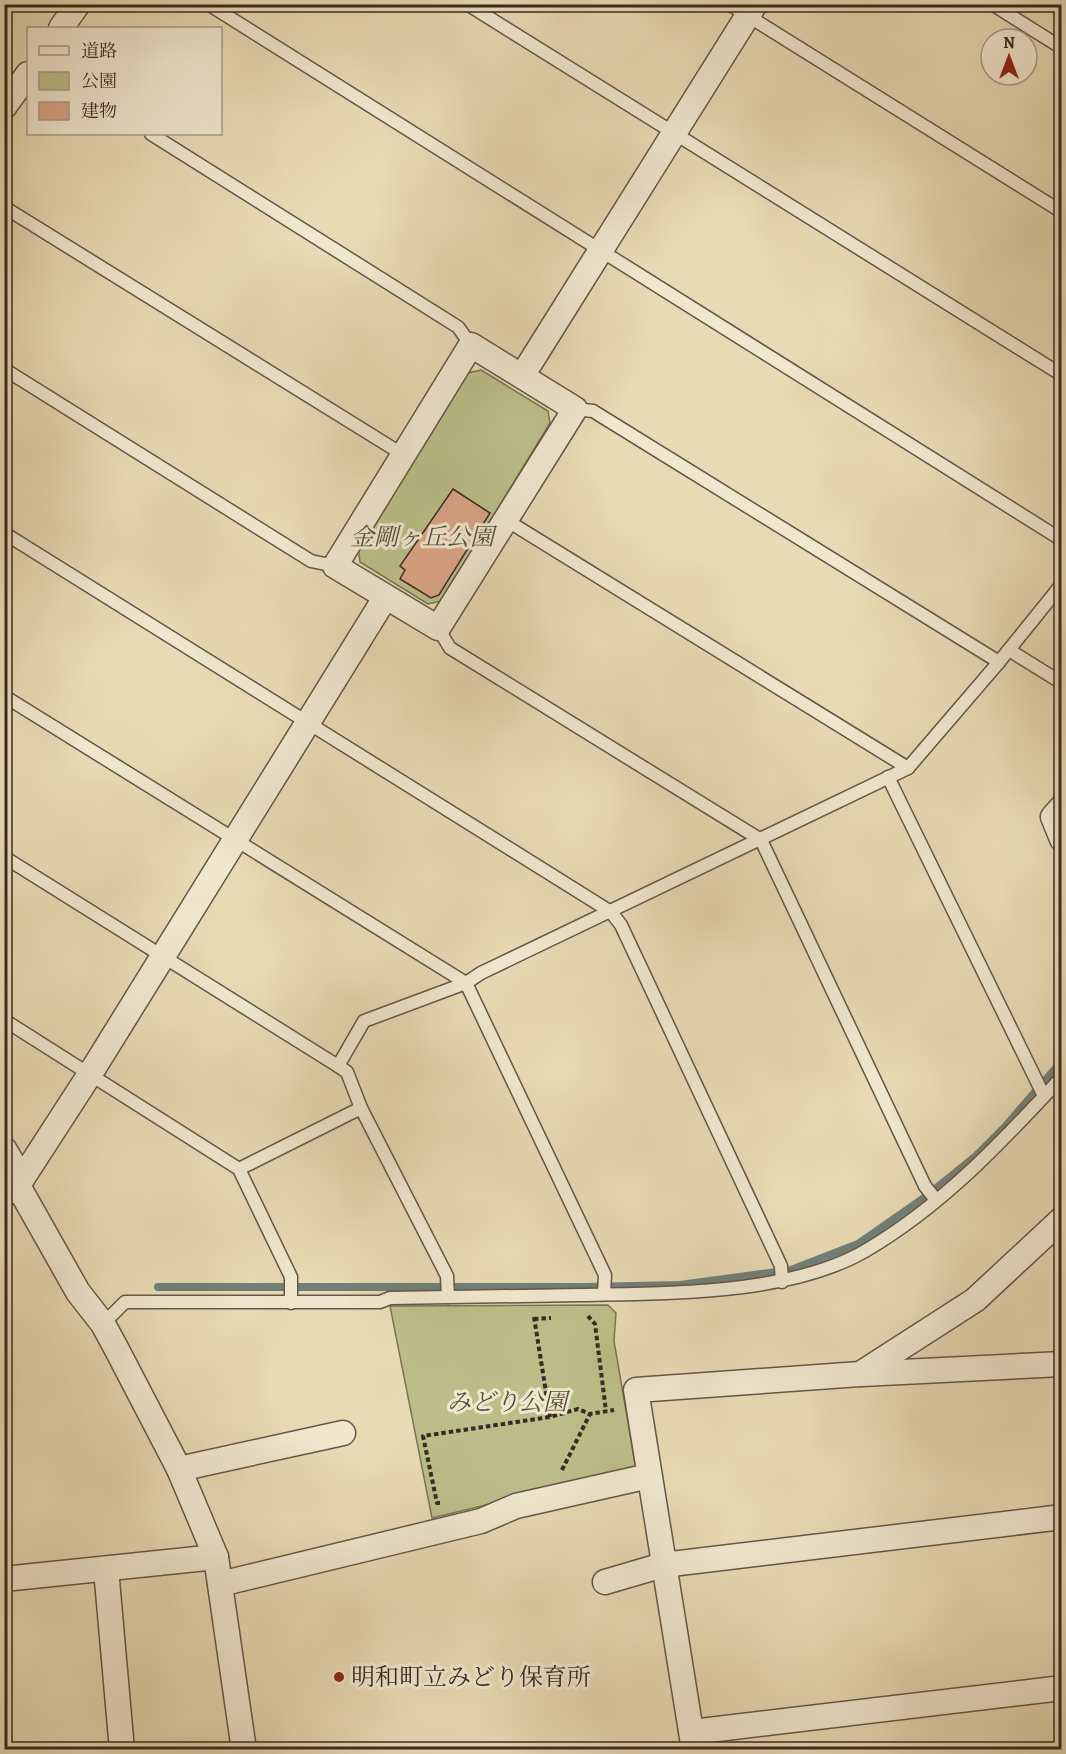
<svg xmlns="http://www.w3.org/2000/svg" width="1066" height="1754" viewBox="0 0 1066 1754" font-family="Alegreya,'Noto Serif JP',serif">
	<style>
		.green { fill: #bbbe89; stroke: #7a7456; stroke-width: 1.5 }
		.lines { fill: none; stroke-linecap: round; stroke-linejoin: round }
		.stream { stroke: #718078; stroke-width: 8 }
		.building { fill: #dba486; stroke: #382a23; stroke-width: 1.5 }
		.service-casing { stroke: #645647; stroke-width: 15 }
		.minor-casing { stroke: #645647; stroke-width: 27 }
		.path { stroke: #382a23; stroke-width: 4; stroke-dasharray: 4.5 3; stroke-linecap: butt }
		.service { stroke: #f0e7ce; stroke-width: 12 }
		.minor { stroke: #f0e7ce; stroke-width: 24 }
		.poi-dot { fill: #8f2418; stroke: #f0e7ce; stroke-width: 2 }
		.labels { text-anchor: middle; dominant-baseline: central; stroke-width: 6; stroke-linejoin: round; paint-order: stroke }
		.park-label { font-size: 24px; font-style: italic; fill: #594f3c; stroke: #f0e7ce }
		.poi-label { font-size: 24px; fill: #382a23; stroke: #f0e7ce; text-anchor: start }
	</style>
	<rect width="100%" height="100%" fill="#e8dab4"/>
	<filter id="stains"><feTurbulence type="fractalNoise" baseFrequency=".00333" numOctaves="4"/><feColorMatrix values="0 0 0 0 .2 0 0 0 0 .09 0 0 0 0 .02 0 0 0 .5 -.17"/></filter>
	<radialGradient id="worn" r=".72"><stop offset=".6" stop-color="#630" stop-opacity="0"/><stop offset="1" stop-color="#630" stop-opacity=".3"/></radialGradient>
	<!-- green -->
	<g class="green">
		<polygon points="481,370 548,411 550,423 441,601 428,604 360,562 358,546 468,373"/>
		<polygon points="608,1305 616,1313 614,1341 636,1469 432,1518 390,1306"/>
	</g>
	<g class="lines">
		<!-- stream -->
		<polyline class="stream" points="158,1287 584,1287 680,1285 791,1270 858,1244 924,1198 976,1156 1004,1128 1062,1061"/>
	</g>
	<!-- building -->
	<polygon class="building" points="453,489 490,513 439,595 431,598 400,579 405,570 400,566"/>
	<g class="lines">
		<!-- service casing -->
		<g class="service-casing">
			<g id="service">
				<polyline points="208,4 1062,540"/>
				<polyline points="467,4 1062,375"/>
				<polyline points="729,4 1062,212"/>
				<polyline points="992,4 1062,48"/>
				<polyline points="151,134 458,327 471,345"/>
				<polyline points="4,207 402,454"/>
				<polyline points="4,369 311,561 335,566"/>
				<polyline points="575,409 593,411 999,662"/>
				<polyline points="506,520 908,768"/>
				<polyline points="4,533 611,912 621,925 781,1266 782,1282"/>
				<polyline points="438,628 450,648 761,840 925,1186 936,1200"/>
				<polyline points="1009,650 1062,683"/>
				<polyline points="4,696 466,983 605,1275 604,1294"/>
				<polyline points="888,777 1044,1096"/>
				<polyline points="4,857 338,1066"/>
				<polyline points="4,1020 239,1169 291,1277 291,1303"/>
				<polyline points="361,1108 447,1276 448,1297"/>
				<polyline points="239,1169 361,1108 347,1072 338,1066 364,1021 466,983 481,973 908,768 999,662 1062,584"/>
				<path d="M103,1324l22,-22h255l10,-4c64,-1 128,-2 191,-3 87,-2 208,0 284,-44 77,-45 137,-109 197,-174"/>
			</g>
		</g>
		<!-- minor casing -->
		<g class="minor-casing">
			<g id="minor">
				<polyline points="61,28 78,4"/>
				<polyline points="4,107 28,74"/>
				<polygon points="471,345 575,409 438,628 335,566"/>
				<polyline points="522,376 755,4"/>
				<polyline points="1062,807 1053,817 1062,839"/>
				<polyline points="4,1149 22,1179"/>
				<polyline points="17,1184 78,1292 103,1324 116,1348 179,1469 216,1557 244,1750"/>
				<polyline points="4,1195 22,1179 90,1074 385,598"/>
				<polyline points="862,1374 1062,1364"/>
				<polyline points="179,1469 343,1433"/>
				<polyline points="106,1569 122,1750"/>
				<polyline points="4,1579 216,1557"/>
				<polyline points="605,1582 663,1565 1062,1517"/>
				<polyline points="220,1584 481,1521 516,1506 649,1476"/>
				<polyline points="692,1732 1062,1688"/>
				<polyline points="694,1750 636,1390 860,1374 975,1300 1062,1219"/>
			</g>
		</g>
		<!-- path -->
		<g class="path">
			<polyline points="588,1316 595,1324 606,1411"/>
			<polyline points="534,1317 550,1417"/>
			<polyline points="534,1319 551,1318"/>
			<polyline points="562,1470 590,1414"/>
			<polyline points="440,1503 437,1503 423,1436 550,1417 578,1409 590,1414 614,1410"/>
		</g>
		<!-- service -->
		<use href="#service" class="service"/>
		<!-- minor -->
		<use href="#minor" class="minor"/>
	</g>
	<!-- markers -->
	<circle class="poi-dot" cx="339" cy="1677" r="6"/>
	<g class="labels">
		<!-- park labels -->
		<g class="park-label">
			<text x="422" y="537">金剛ヶ丘公園</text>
			<text x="507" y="1402">みどり公園</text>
		</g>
		<!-- poi labels -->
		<g class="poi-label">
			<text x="351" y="1677">明和町立みどり保育所</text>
		</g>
	</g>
	<!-- margin -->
	<rect width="1066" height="1754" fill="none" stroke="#e8dab4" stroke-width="24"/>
	<rect x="6" y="6" width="1054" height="1742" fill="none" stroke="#382a23" stroke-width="3"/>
	<rect x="12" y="12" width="1042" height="1730" fill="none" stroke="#382a23" stroke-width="1.5"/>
	<!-- legend -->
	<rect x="27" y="27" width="195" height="108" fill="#f0e7ce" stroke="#a69b8a" stroke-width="1.5"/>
	<rect x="39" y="46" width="30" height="9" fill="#f0e7ce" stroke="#a69b8a" stroke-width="1.5"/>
	<text x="81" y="57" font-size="18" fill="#382a23">道路</text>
	<rect x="39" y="72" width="30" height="18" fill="#bbbe89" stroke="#a69b8a" stroke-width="1.5"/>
	<text x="81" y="87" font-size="18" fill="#382a23">公園</text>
	<rect x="39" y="102" width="30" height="18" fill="#dba486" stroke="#a69b8a" stroke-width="1.5"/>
	<text x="81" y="117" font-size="18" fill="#382a23">建物</text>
	<!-- north arrow -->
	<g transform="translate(1009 57)"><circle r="28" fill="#f0e7ce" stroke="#a69b8a" stroke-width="1.5"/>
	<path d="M0-4.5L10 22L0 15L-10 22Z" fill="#8f2418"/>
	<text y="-9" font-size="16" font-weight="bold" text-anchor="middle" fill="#382a23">N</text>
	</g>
	<rect width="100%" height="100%" filter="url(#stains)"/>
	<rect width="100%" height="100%" fill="url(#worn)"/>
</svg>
